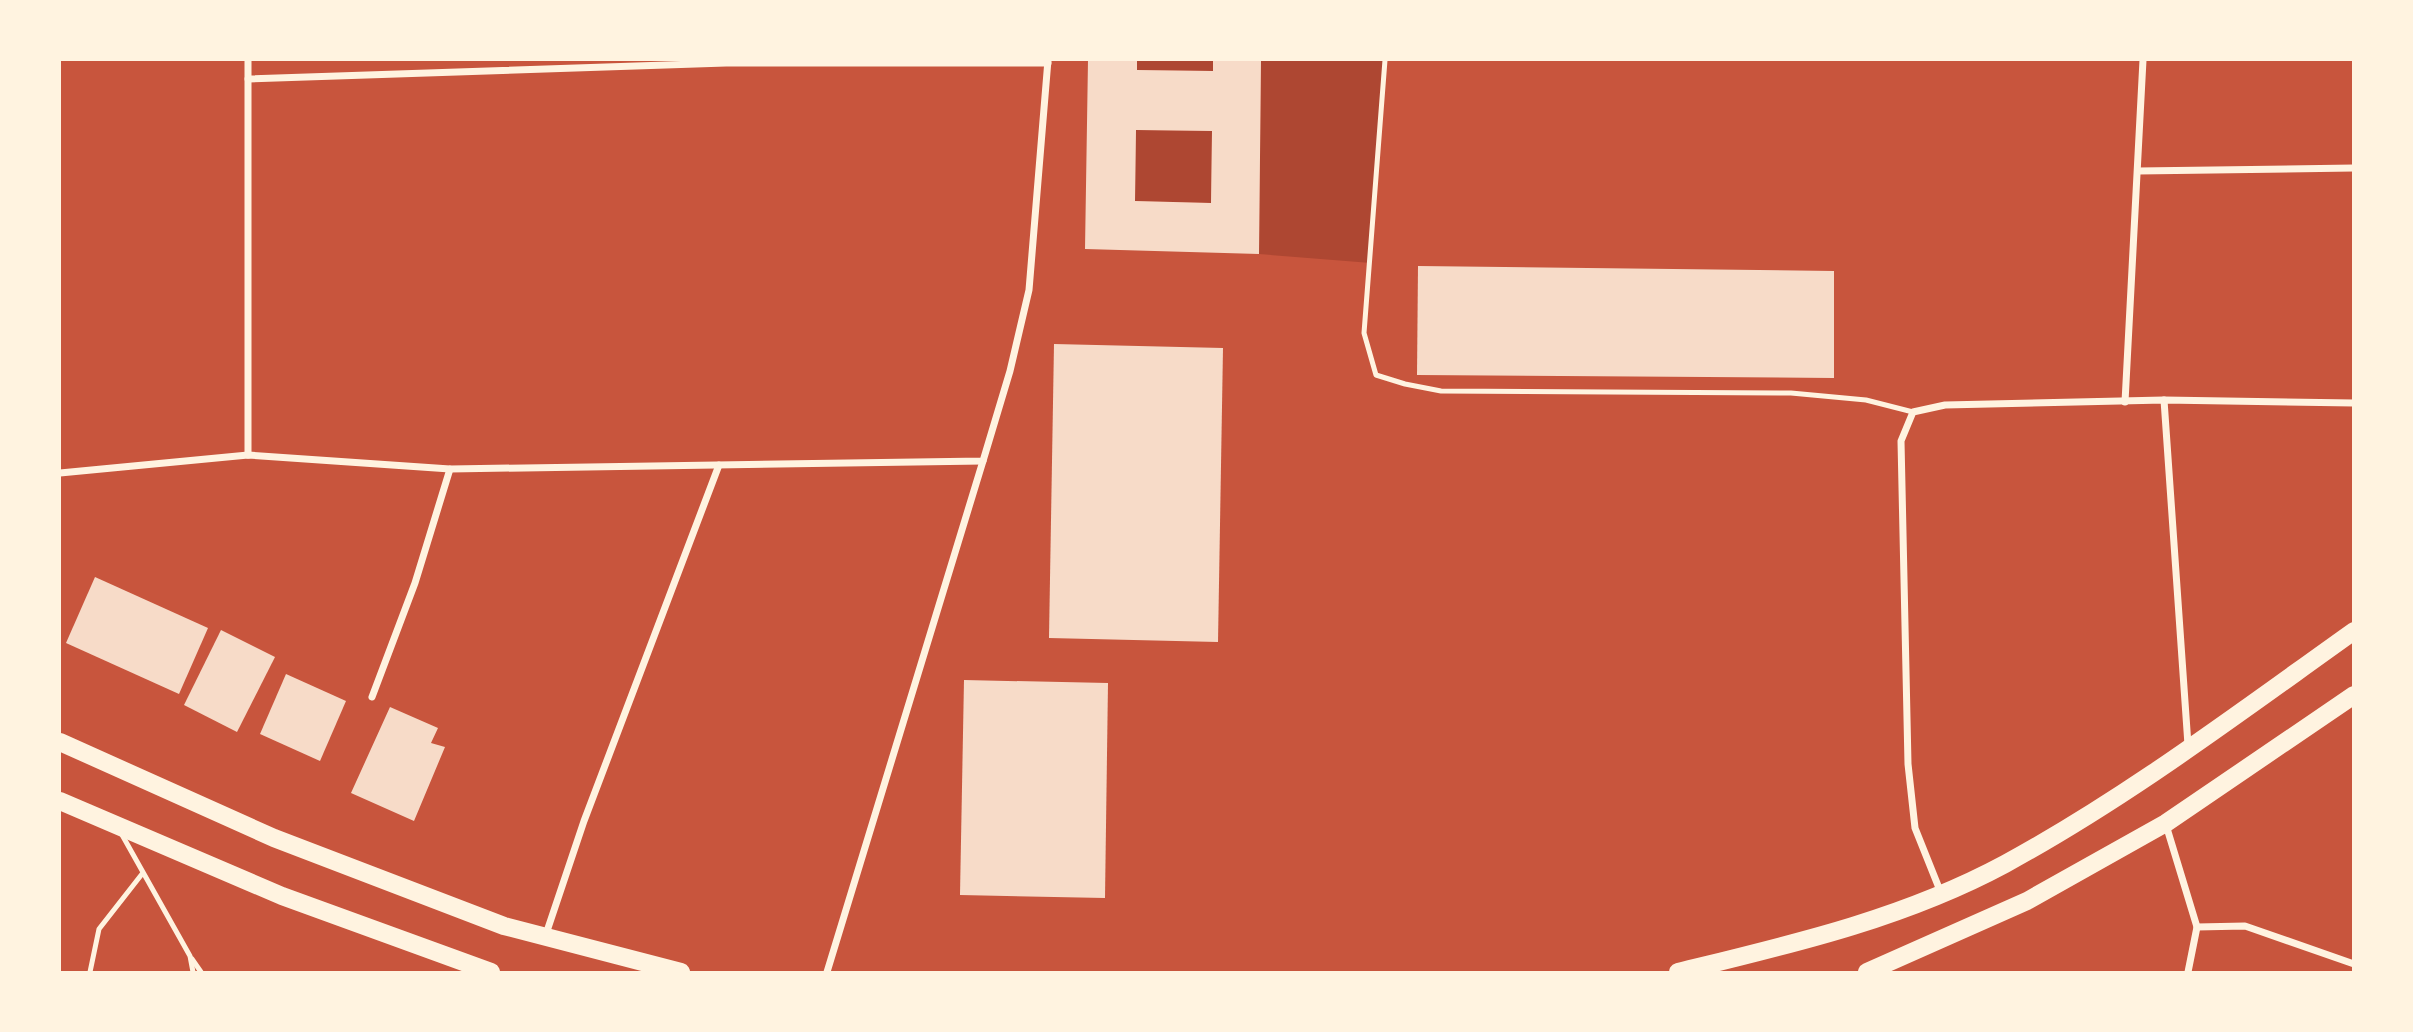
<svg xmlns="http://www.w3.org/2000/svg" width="2413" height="1032" viewBox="0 0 2413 1032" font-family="'Exo 2',sans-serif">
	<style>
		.green { fill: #ae4732 }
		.building { fill: #f7dbc8; fill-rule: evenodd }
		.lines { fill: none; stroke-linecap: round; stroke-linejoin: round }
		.service { stroke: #fff3e0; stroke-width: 5 }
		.minor { stroke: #fff3e0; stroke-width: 7 }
		.primary { stroke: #fff3e0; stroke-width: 18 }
	</style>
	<rect width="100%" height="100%" fill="#c8553d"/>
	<!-- green -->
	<g class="green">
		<polygon points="1137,60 1213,60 1213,71 1137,70"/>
		<polygon points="1261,60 1385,60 1371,263 1259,254"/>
		<polygon points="1136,130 1212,131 1211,203 1135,201"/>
	</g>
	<!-- building -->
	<g class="building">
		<path d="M1088,60h49v10l76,1v-11h48l-2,194 -174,-5zM1136,130l76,1 -1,72 -76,-2z"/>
		<polygon points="1418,266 1834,271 1834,378 1417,375"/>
		<polygon points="1054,344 1223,348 1218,642 1049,638"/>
		<polygon points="95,577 208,628 179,694 66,643"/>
		<polygon points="221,630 275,657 237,732 184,705"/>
		<polygon points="286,674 346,701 320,761 260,734"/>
		<polygon points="964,680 1108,683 1105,898 960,895"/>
		<polygon points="390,707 438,728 431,743 445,747 414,821 351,793"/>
	</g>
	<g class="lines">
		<!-- service -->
		<g class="service">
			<polyline points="1385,60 1364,333 1376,375 1405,384 1441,391 1791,393 1866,400 1913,412"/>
			<polyline points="121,833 190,956 193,972"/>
			<polyline points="192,959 201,972"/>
			<polyline points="90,972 99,929 142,874"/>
		</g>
		<!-- minor -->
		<g class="minor">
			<polyline points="248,79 726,63 1048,63"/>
			<polyline points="2138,171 2354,168"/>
			<polyline points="2164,400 2188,745"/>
			<polyline points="2125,402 2143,60"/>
			<polyline points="248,455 248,60"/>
			<polyline points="60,473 248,455 450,469 983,461 1010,371 1029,290 1048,60"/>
			<polyline points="372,697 415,583 450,469"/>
			<polyline points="2166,825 2197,927 2188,972"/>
			<polyline points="1941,893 1915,828 1908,764 1901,441 1913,412 1945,405 2164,400 2354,403"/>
			<polyline points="2197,927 2245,926 2354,964"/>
			<polyline points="545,937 584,821 719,465"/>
			<polyline points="827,972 983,461"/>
		</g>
		<!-- primary -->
		<g class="primary">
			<polyline points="60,742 274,838 504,926 681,972"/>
			<polyline points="60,801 282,896 491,972"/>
			<path d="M1678,972c111,-27 225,-53 327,-108 123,-67 235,-152 349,-233"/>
			<polyline points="1867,972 2027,901 2166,823 2354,695"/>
		</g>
	</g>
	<!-- border -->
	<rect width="2413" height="1032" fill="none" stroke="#fff3e0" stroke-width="122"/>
</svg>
